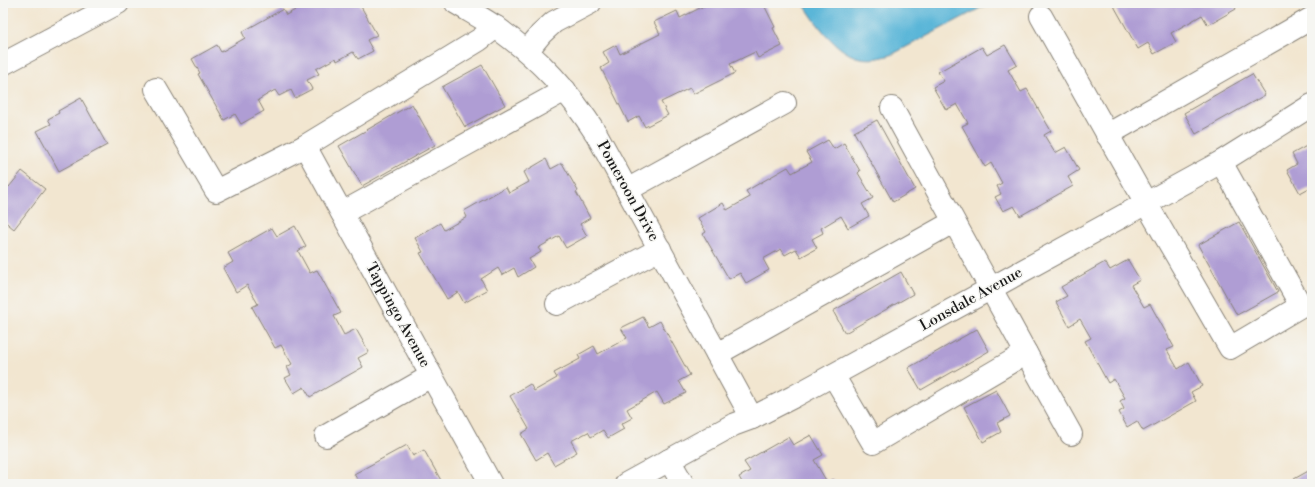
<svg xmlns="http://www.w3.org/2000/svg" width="1315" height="487" viewBox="0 0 1315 487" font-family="'Libre Bodoni',serif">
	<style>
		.water { fill: #5ab6d8; stroke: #3b697a }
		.building { fill: #af9dd4 }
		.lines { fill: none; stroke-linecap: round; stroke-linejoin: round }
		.minor-casing { stroke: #878176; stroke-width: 24 }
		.minor { stroke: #fff; stroke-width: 22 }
		.labels { text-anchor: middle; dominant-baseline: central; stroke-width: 3; stroke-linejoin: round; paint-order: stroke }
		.street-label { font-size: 15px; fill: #1c1c1c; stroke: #f6f6f2 }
	</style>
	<rect width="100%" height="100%" fill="#f6f6f2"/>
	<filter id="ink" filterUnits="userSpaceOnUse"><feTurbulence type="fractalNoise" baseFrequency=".025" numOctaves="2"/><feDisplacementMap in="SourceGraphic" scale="8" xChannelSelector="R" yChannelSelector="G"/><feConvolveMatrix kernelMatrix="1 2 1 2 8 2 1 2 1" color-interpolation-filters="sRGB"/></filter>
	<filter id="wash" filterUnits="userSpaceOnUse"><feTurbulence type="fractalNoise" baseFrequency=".012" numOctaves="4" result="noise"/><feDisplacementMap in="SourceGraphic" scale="16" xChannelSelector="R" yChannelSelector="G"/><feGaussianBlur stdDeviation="0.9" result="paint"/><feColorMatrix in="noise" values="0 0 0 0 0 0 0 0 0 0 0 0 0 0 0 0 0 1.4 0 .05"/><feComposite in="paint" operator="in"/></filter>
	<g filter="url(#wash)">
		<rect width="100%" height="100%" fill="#f2e6d0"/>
		<!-- water -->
		<path class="water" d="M803,3h187l-99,52c-11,3 -20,5 -31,3 -24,-5 -45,-36 -57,-55z"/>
		<g id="blocks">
			<!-- building -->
			<g class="building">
				<polygon points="308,3 359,3 377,35 367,40 373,51 358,59 353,52 337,61 336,58 316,69 319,74 307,80 312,89 295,98 291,90 279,96 275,90 258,100 264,111 241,124 235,114 224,120 198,74 200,73 192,59 217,45 221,52 245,38 242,32 283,9 286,15"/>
				<polygon points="710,3 763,3 775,27 773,28 782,46 758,58 755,52 730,64 735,73 693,94 690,88 661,102 668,115 645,127 639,116 628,122 601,68 609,63 603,52 616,45 620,54 660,34 654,22 677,11 680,18"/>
				<polygon points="1120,3 1233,3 1236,9 1208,25 1202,15 1171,33 1176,42 1154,54 1148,43 1138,49 1114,6"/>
				<polygon points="1005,45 1017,65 1008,70 1021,92 1027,89 1051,131 1044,135 1055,153 1066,147 1079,170 1068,177 1073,186 1020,216 1014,206 1003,211 995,197 1001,194 997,186 1002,183 991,163 985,167 962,126 968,123 957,104 946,110 933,87 944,81 938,72 982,47 987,55"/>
				<polygon points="482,65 505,105 465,127 442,87"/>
				<polygon points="1252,74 1265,95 1196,134 1184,113"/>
				<polygon points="81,98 107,145 59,171 37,131 51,124 48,119 59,113 58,111"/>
				<polygon points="412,104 435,145 362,186 339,146"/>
				<polygon points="877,120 915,189 893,202 854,132"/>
				<polygon points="828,140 834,149 844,143 860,171 858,173 873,198 862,204 869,216 848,228 841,216 821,228 823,233 812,239 817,248 801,257 796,249 785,255 781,249 763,259 769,270 746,283 740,273 729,279 703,234 706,232 698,218 723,203 727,210 750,197 746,191 788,167 792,173 812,162 806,152"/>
				<polygon points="1312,143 1312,189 1311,187 1300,193 1287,170 1297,164 1292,154"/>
				<polygon points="546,159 551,169 562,163 578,191 576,192 590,218 580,224 587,236 566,248 559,236 538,248 541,252 529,259 534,267 518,277 514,268 502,275 498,268 481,279 487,290 464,303 458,292 447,299 420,253 423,252 415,238 440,223 444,230 467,217 464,211 506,187 509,193 529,182 524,172"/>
				<polygon points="22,171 45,189 14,229 3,220 3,182 9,187"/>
				<polygon points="1239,222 1278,292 1237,315 1198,245"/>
				<polygon points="295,226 306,246 298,251 310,273 317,270 341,313 334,316 344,335 356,329 369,352 358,358 363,367 310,397 304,387 294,393 285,378 291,375 287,367 292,364 281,345 275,348 252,307 258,304 247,285 236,292 223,268 233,262 228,253 272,228 277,236"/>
				<polygon points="1128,260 1140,280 1131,285 1144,307 1150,304 1174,347 1167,350 1178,369 1189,362 1202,386 1191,392 1196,401 1143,431 1137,421 1127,427 1119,412 1124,409 1120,401 1125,398 1114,379 1108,383 1085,341 1091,338 1080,319 1069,326 1056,302 1067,296 1061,287 1105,262 1110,270"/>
				<polygon points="901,272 913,294 845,333 833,311"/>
				<polygon points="643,317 649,327 660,321 690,375 679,381 686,393 664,404 657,392 627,409 632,418 621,424 624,429 608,438 603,430 591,437 588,432 571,441 577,452 554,465 547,453 536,460 521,434 529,429 510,396 530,384 534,391 557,378 554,373 580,359 578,355 594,346 598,354 627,338 621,328"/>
				<polygon points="977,329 989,351 921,390 908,368"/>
				<polygon points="996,390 1010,416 997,423 1001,432 983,442 964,407"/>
				<polygon points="811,435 823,455 814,460 827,482 833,479 836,484 743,484 739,477 750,471 744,462 788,437 793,445"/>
				<polygon points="407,445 413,456 424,450 443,484 360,484 354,474"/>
				<polygon points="1312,469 1312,484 1285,484"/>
			</g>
		</g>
	</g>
	<g filter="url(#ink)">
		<use href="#blocks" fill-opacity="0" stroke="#878176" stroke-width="1"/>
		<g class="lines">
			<!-- minor casing -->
			<g class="minor-casing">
				<g id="minor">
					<path d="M456,3c13,8 28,16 41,25 44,32 71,62 100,107l155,283"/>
					<polyline points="1041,16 1146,203 1230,348 1301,306 1221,162"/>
					<polyline points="527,51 541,34 554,22 590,3"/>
					<polyline points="3,64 118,3"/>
					<polyline points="156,89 216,191 305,146 479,40 496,27"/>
					<polyline points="1107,135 1312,18"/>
					<polyline points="305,146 491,484"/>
					<polyline points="627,190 785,103"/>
					<polyline points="342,213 565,90"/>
					<polyline points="557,304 660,249"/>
					<polyline points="1026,353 1071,434"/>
					<polyline points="717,354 953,222"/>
					<polyline points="833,375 873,443 1026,353 892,108"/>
					<polyline points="326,436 431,376"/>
					<polyline points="669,460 683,484"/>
					<polyline points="626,484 733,425 752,418 793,397 1221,162 1312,105"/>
				</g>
			</g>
			<!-- minor -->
			<use href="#minor" class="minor"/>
		</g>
	</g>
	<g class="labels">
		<!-- street labels -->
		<g class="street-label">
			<text transform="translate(628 191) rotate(61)">Pomeroon Drive</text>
			<text transform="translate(971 299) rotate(-29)">Lonsdale Avenue</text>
			<text transform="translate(398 315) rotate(61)">Tappingo Avenue</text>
		</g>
	</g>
	<!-- margin -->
	<rect width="1315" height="487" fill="none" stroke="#f6f6f2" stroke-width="16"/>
</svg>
